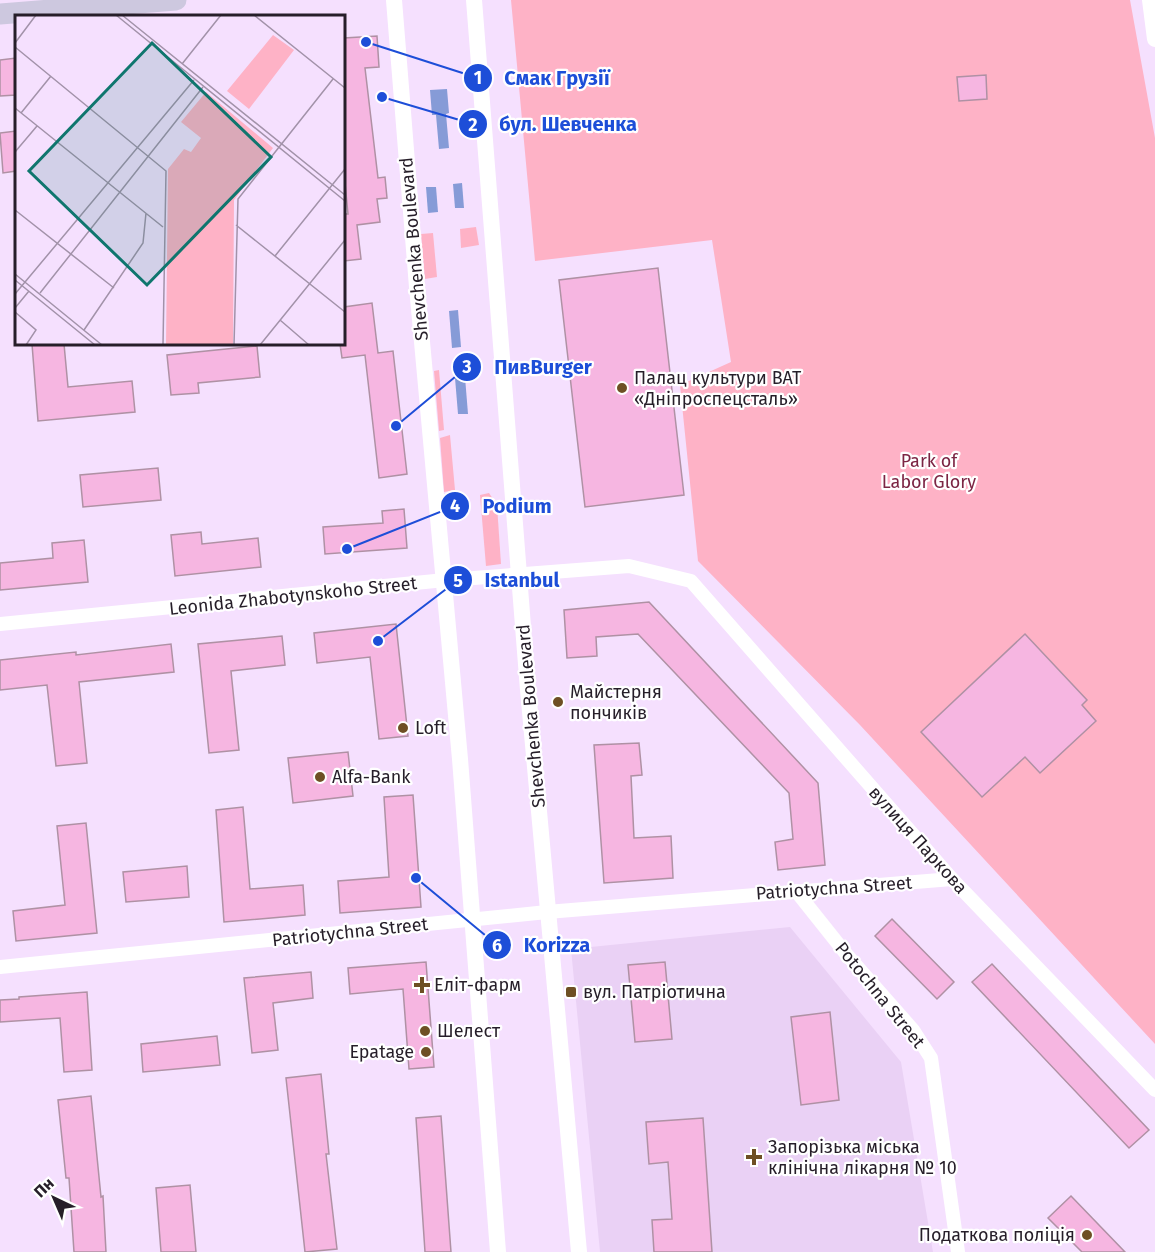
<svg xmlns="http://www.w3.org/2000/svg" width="1155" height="1252" viewBox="0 0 1155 1252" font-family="'Fira Sans',sans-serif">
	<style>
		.built { fill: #ead1f5 }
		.green { fill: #feb2c6 }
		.water { fill: #869bd7 }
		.building { fill: #f6b6e1; stroke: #af91a4; stroke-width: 1.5 }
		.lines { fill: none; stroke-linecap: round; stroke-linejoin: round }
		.minor { stroke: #fff; stroke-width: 14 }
		.tertiary { stroke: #fff; stroke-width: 16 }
		.primary { stroke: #cdc8df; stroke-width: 21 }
		.poi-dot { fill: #6e4f24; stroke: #fff; stroke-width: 2 }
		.labels { text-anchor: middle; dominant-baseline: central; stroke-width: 4.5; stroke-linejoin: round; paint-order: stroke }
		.street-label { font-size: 18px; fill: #261e29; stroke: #fff }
		.poi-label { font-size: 18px; fill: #261e29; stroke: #fff; text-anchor: start }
		.park-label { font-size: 18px; fill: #7c2544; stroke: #fff }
		.inset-road { fill: none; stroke: #a292a9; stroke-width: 1.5 }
		.view { fill: #0f766e; fill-opacity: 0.15; stroke: #0f766e; stroke-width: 3 }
		.inset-edge { fill: none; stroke: #261e29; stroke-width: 3 }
		.leader { fill: none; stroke: #1d4ed8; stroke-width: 2 }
		.callout-dot { fill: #1d4ed8; stroke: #fff; stroke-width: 2 }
		.mark-label { font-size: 18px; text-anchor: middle; font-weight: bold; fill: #fff }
		.callout-label { font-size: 20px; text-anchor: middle; font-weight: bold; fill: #1d4ed8; stroke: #fff; stroke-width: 4.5; stroke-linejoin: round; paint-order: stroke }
	</style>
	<rect width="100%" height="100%" fill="#f5e0fe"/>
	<!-- built -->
	<polygon class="built" points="790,927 901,1062 933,1252 600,1252 571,949"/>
	<!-- green -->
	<g class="green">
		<polygon points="511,0 1130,0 1155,138 1155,1044 860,725 698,561 680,385 731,362 712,240 535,261"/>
		<polygon points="476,227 479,245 461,248 460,229"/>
		<polygon points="433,233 437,277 425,279 421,234"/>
		<polygon points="439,370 444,430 439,431 434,371"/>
		<polygon points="450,435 455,490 444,492 440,438"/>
		<polygon points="489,493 497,505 501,564 486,566 480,495"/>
	</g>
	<!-- water -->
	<g class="water">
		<polygon points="447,89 449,113 446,114 449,148 439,149 436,115 432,115 430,90"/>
		<polygon points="462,183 464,208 455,208 453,184"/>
		<polygon points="426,187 436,187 438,212 428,213"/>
		<polygon points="458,310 461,347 452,348 449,311"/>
		<polygon points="465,377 468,414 458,414 455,378"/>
	</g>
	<!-- building -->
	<g class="building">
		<polygon points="377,36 379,67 365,68 378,178 385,177 387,198 377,199 380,222 357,225 361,259 344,261 344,214 348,214 344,173 344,38"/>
		<polygon points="16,58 16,95 0,96 0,60"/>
		<polygon points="986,75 987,99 959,101 957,77"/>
		<polygon points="16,131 16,171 3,173 0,133"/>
		<polygon points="658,268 684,495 585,507 559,280"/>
		<polygon points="372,303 378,353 393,351 407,474 379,478 365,355 342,358 340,344 344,344 344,307"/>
		<polygon points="32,344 64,344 68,387 132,381 135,412 38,421"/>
		<polygon points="257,346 260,377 198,383 199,393 171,395 167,355"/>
		<polygon points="158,468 161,500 83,507 80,475"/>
		<polygon points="404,509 407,548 325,554 323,527 383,523 382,511"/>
		<polygon points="201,532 202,544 258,538 261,567 175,576 171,535"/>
		<polygon points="84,540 88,582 0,590 0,563 53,558 52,543"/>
		<polygon points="649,602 818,783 825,865 778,870 775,842 793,839 789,793 638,634 596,637 597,656 567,658 564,610"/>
		<polygon points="396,624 408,736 379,739 370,657 317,663 314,633"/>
		<polygon points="1025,634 1087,700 1082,705 1096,721 1040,773 1025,757 982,797 921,732"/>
		<polygon points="282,636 285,665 231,671 239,750 209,753 198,644"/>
		<polygon points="171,644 174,672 79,682 87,763 56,766 47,685 0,690 0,660 76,652 76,655"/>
		<polygon points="639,743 642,775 631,776 634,838 671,836 673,878 604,883 594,745"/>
		<polygon points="348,752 353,796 293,803 288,758"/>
		<polygon points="413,795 421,907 340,913 338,881 389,877 384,797"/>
		<polygon points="243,807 250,889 303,885 305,915 224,922 216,810"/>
		<polygon points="86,823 97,933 16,941 13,911 65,905 57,826"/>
		<polygon points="187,866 189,897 126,902 123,872"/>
		<polygon points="892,919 954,982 937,999 875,936"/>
		<polygon points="426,962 434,1067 409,1069 403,989 350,994 348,968"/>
		<polygon points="665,962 672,1039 635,1042 628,965"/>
		<polygon points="992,964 1149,1130 1129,1148 972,982"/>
		<polygon points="311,972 313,998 273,1003 278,1050 252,1053 244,978"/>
		<polygon points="87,992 92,1070 64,1072 60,1018 0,1022 0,1000 19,999 19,997"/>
		<polygon points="830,1012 839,1100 801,1105 791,1017"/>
		<polygon points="217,1036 220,1065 143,1072 141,1044"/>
		<polygon points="321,1074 329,1154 326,1154 337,1249 305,1252 286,1078"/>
		<polygon points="91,1096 101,1197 103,1196 106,1252 74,1252 69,1178 66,1178 58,1100"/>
		<polygon points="441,1116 451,1252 425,1252 416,1118"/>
		<polygon points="703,1118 712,1252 654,1252 652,1220 672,1219 668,1162 649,1164 646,1122"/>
		<polygon points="190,1185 196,1252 161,1252 156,1188"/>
		<polygon points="1071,1196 1125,1252 1082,1252 1048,1218"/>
	</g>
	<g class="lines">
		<!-- minor -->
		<g class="minor">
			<polyline points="0,624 435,581 629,566 691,581 952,879 1155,1090"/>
			<polyline points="796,891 847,955 913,1030 931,1058 958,1252"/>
			<polyline points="0,967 547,912 952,879"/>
		</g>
		<!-- tertiary -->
		<g class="tertiary">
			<polyline points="394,0 417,287 460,759 498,1252"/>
			<polyline points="474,0 528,690 579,1252"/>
			<polyline points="1150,0 1155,39"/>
		</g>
		<!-- primary -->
		<polyline class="primary" points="0,14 176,0"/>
	</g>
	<!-- markers -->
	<g class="poi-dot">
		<circle cx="622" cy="388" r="6"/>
		<circle cx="558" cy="702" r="6"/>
		<circle cx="403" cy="728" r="6"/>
		<circle cx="320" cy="777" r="6"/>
		<path d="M419 976h6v6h6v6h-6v6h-6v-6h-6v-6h6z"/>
		<rect x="565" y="986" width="12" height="12" rx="3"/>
		<circle cx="425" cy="1031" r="6"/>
		<circle cx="426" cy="1052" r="6"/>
		<path d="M751 1148h6v6h6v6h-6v6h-6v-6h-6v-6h6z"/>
		<circle cx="1087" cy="1235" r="6"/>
	</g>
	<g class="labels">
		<!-- street labels -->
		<g class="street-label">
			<text transform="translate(414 249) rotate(-95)">Shevchenka Boulevard</text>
			<text transform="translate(293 596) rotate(-6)">Leonida Zhabotynskoho Street</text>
			<text transform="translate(531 716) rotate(-95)">Shevchenka Boulevard</text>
			<text transform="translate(918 840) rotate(48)">вулиця Паркова</text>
			<text transform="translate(834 888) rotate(-4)">Patriotychna Street</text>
			<text transform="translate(350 932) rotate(-6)">Patriotychna Street</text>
			<text transform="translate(880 995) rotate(51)">Potochna Street</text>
		</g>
		<!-- poi labels -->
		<g class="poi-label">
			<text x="634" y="378">Палац культури ВАТ<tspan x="634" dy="21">«Дніпроспецсталь»</tspan></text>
			<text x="570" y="692">Майстерня<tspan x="570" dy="21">пончиків</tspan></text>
			<text x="415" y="728">Loft</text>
			<text x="332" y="777">Alfa-Bank</text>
			<text x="434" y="985">Еліт-фарм</text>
			<text x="583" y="992">вул. Патріотична</text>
			<text x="437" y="1031">Шелест</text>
			<text x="414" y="1052" text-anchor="end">Epatage</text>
			<text x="768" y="1147">Запорізька міська<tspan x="768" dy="21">клінічна лікарня № 10</tspan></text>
			<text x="1075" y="1235" text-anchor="end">Податкова поліція</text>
		</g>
		<!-- park labels -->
		<g class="park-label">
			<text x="929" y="461">Park of<tspan x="929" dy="21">Labor Glory</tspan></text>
		</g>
	</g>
	<!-- overview -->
	<g transform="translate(15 15)">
		<rect width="330" height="330" fill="#f5e0fe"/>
		<path d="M258,20l21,15 -45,59 -22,-18zM191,77l67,56 -39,52 -1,145h-67l2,-176 16,-20 7,3 10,-14 -20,-16z" fill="#feb2c6"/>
		<path class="inset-road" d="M101,0l229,186M107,0l223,180M239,0l91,73M0,28l21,-28M0,32l151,124 -3,174M167,49l39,-49M0,93l148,119M6,98l30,-37M0,137l22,-26M0,195l99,78M221,210l109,87M260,241l70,-87M0,259l87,71M0,265l80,65M25,278l163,-206M0,279l179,-214M0,293l14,-17M0,297l21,18 -10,15M265,305l29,25M69,315l59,-87 3,-30M219,330l4,-146 95,-120M245,330l85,-105"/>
		<path class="view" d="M137,28l119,114 -124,128 -118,-114z"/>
		<rect width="330" height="330" class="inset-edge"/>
	</g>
	<!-- callouts -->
	<path class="leader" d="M366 42L478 78M382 97L473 124M396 426L467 367M347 549L455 506M378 641L458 580M416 878L497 945"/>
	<g class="callout-dot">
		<circle cx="366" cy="42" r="6"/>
		<circle cx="382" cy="97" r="6"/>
		<circle cx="396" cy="426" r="6"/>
		<circle cx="347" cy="549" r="6"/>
		<circle cx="378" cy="641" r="6"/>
		<circle cx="416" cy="878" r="6"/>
		<circle cx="478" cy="78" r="15"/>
		<circle cx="473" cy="124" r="15"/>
		<circle cx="467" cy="367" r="15"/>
		<circle cx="455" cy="506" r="15"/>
		<circle cx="458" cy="580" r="15"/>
		<circle cx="497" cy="945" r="15"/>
	</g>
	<g class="mark-label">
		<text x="478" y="84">1</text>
		<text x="473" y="131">2</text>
		<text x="467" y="373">3</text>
		<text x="455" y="512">4</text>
		<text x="458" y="587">5</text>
		<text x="497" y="952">6</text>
	</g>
	<g class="callout-label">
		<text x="557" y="85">Смак Грузії</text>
		<text x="568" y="131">бул. Шевченка</text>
		<text x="543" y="374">ПивBurger</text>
		<text x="517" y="513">Podium</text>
		<text x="522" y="587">Istanbul</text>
		<text x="557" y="952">Korizza</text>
	</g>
	<!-- north arrow -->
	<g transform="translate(54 1198) rotate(316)" stroke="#ffffff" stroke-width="4.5" paint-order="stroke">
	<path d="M0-4.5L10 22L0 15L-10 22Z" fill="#261e29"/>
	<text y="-9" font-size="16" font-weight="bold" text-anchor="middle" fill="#261e29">Пн</text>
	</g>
</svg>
